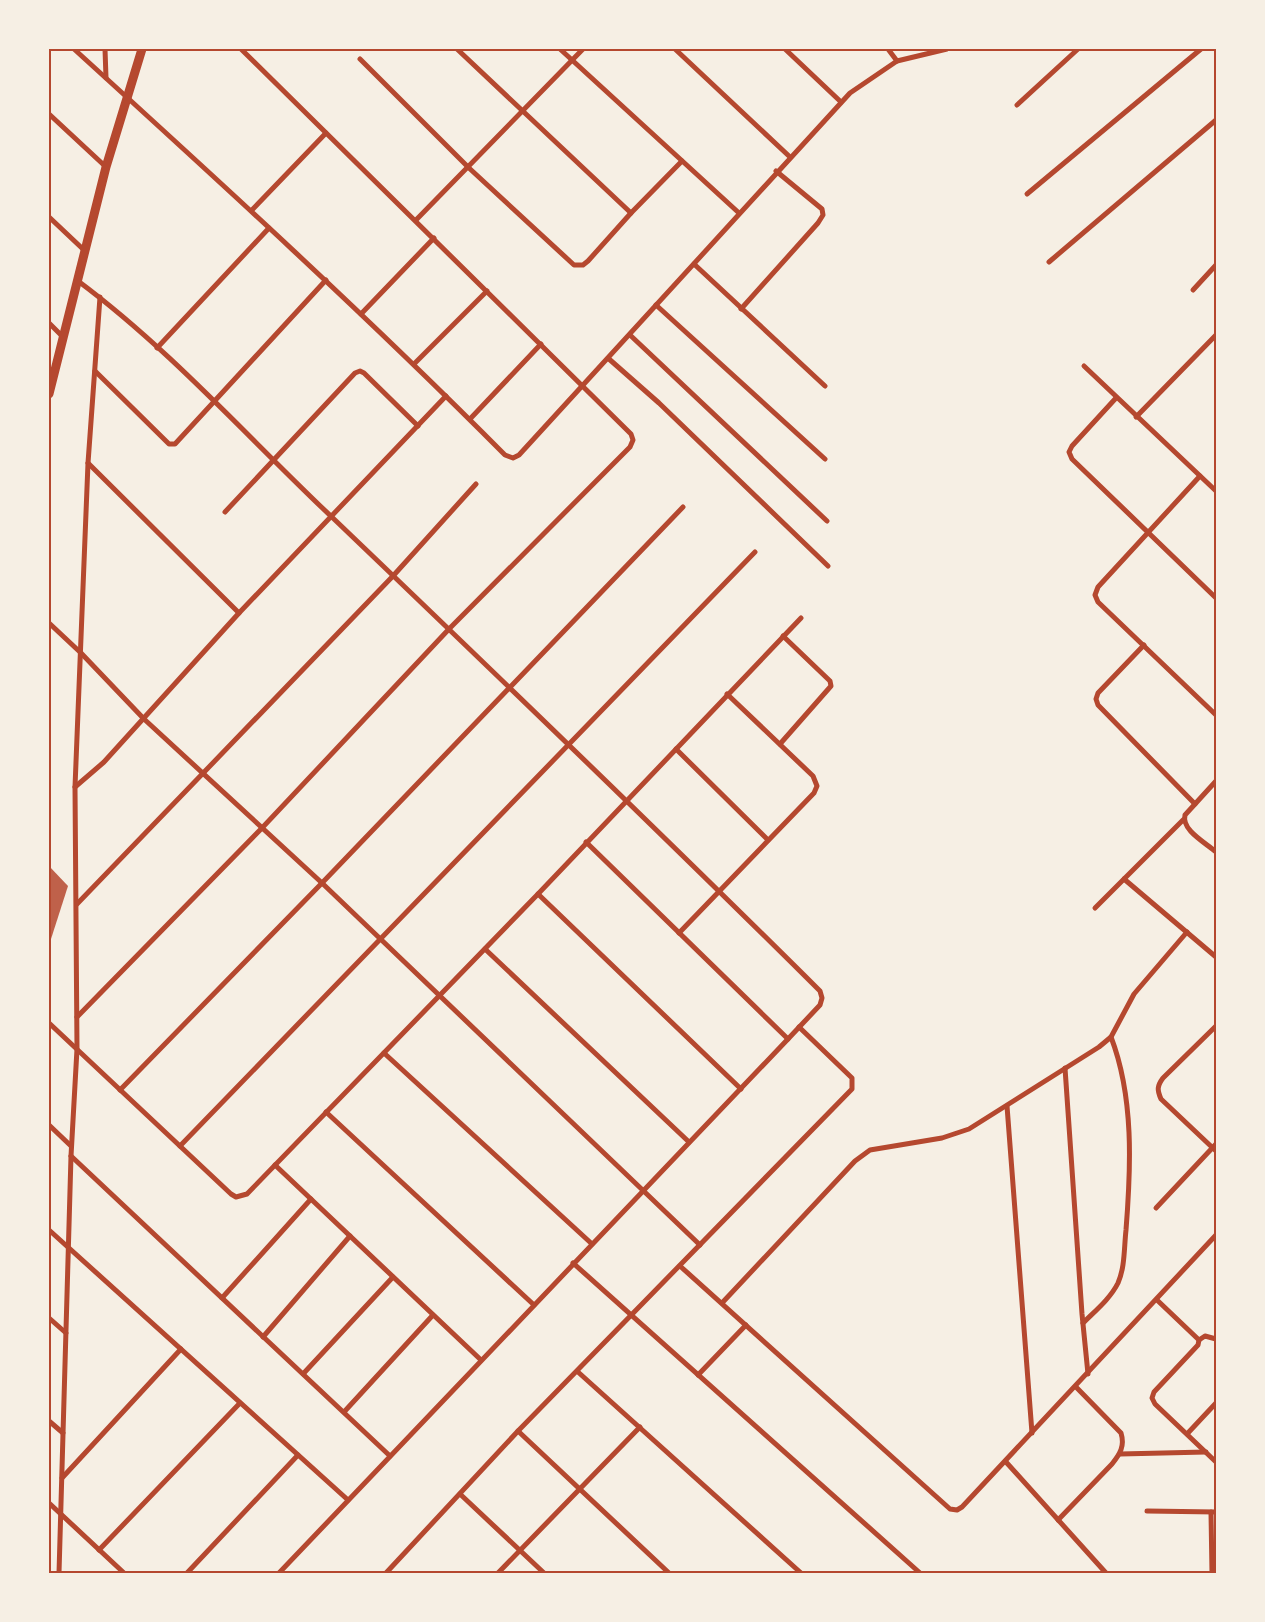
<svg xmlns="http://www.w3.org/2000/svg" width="1265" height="1622" viewBox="0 0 1265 1622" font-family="Montserrat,sans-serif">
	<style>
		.building { fill: #bf614a }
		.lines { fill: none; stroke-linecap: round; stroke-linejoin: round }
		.minor { stroke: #b5482f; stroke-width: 5 }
		.tertiary { stroke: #b5482f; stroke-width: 9 }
		.neatline { fill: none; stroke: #b5482f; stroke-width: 2 }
	</style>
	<rect width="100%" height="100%" fill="#f6efe4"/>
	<!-- building -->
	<polygon class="building" points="49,866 68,886 51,939 49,939"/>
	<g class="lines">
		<!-- minor -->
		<g class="minor">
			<path d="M74,49c146,133 292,266 431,406l8,3 6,-3 331,-362 47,-32 50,-12"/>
			<polyline points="105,49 106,78"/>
			<polyline points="457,49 631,213"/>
			<polyline points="560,49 739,213"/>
			<polyline points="675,49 790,157"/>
			<polyline points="785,49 841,102"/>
			<polyline points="888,49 897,61"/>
			<polyline points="360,59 469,168 574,265 583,265 588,261 631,213 682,161"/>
			<polyline points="1017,105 1078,49"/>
			<polyline points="49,114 106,167"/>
			<polyline points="1027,194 1201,49"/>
			<polyline points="252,210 326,133"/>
			<polyline points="49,217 85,251"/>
			<polyline points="416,220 583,49"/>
			<polyline points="1049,262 1216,120"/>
			<polyline points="694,264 825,386"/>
			<path d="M78,281c94,70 172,159 257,239 163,156 325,312 485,471l2,7 -2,7 -32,34 -509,534"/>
			<polyline points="1193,290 1216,265"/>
			<polyline points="656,305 825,459"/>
			<polyline points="741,309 818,223 823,215 822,209 776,171"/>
			<polyline points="361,314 434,238"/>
			<polyline points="49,323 64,338"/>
			<polyline points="630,335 827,521"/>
			<polyline points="157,348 269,228"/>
			<polyline points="609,359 659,403 828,566"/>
			<polyline points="414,364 487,291"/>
			<polyline points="1084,366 1216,491"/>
			<polyline points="95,371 169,444 175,444 326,280"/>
			<polyline points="1116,398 1072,446 1069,452 1072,459 1216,598"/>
			<polyline points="1136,417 1216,335"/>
			<polyline points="470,419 541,344"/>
			<polyline points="88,463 239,613"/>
			<polyline points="1200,476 1098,587 1095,595 1098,602 1216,715"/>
			<polyline points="225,512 355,373 360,371 364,373 418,426"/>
			<polyline points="49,623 81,653 144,719 322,883 700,1245"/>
			<polyline points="1144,645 1098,693 1096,699 1098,705 1195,804"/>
			<polyline points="780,744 831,686 830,681 783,636"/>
			<polyline points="676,749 768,840"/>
			<path d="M1216,781l-31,34c-4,15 21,28 31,37"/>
			<polyline points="75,787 104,762 239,613 446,396"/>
			<polyline points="586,842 788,1039"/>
			<polyline points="1124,879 1216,957"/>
			<polyline points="538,894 741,1089"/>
			<polyline points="77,904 393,576 476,484"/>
			<polyline points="1095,908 1183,820"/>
			<polyline points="679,933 814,793 817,786 813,776 727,694"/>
			<polyline points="485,949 689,1142"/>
			<polyline points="77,1017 262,828 449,629 630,447 633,440 631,434 241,49"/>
			<polyline points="49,1023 231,1194 236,1197 247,1194 538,894 801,618"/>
			<path d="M1216,1026l-53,52c-6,8 -6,12 -2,21l55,52"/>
			<polyline points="384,1053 592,1244"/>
			<polyline points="1065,1068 1082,1314 1088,1374"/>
			<polyline points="120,1090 322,883 683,507"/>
			<polyline points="1007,1106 1032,1433"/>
			<polyline points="326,1112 534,1305"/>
			<polyline points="49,1125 71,1146"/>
			<polyline points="180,1146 755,552"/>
			<polyline points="71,1156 390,1456"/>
			<polyline points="275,1165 481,1360"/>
			<polyline points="1156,1208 1216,1144"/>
			<polyline points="49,1230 348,1500"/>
			<polyline points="573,1263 920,1573"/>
			<polyline points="680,1266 950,1509 957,1510 962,1507 1216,1235"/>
			<polyline points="222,1298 311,1199"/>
			<polyline points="1157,1300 1199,1340 1198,1345 1154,1392 1152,1398 1155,1404 1216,1462"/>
			<polyline points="722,1303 855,1161 870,1150 942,1138 969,1129 1099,1047 1111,1037 1134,994 1187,932"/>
			<polyline points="49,1318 66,1333"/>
			<path d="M1083,1323c12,-12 27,-24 35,-40 7,-16 6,-35 8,-53 5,-63 8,-133 -15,-193"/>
			<polyline points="263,1337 350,1236"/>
			<polyline points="1199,1340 1205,1336 1216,1339"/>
			<polyline points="578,1372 801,1573"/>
			<polyline points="303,1374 393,1277"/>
			<polyline points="698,1375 746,1325"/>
			<polyline points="344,1412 433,1315"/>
			<polyline points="49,1421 63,1433"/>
			<polyline points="518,1431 669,1573"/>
			<polyline points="1187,1434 1216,1403"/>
			<polyline points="1120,1454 1206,1452"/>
			<polyline points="1006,1462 1106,1573"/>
			<polyline points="62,1478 181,1349"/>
			<polyline points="460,1494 544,1573"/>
			<polyline points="49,1503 124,1573"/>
			<polyline points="1147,1511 1216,1512"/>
			<polyline points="1211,1512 1212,1573"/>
			<path d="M1058,1520l54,-56c8,-10 13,-18 9,-31l-45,-46"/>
			<polyline points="99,1550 240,1403"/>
			<polyline points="59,1573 71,1156 77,1049 75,787 88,463 100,297"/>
			<polyline points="187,1573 298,1455"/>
			<polyline points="386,1573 518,1431 852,1089 852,1078 799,1027"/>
			<polyline points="498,1573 640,1427"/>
		</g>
		<!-- tertiary -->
		<polyline class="tertiary" points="49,394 106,167 142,49"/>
	</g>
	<!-- border -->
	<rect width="1265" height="1622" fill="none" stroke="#f6efe4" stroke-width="100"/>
	<rect x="50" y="50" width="1165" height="1522" class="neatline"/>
</svg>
